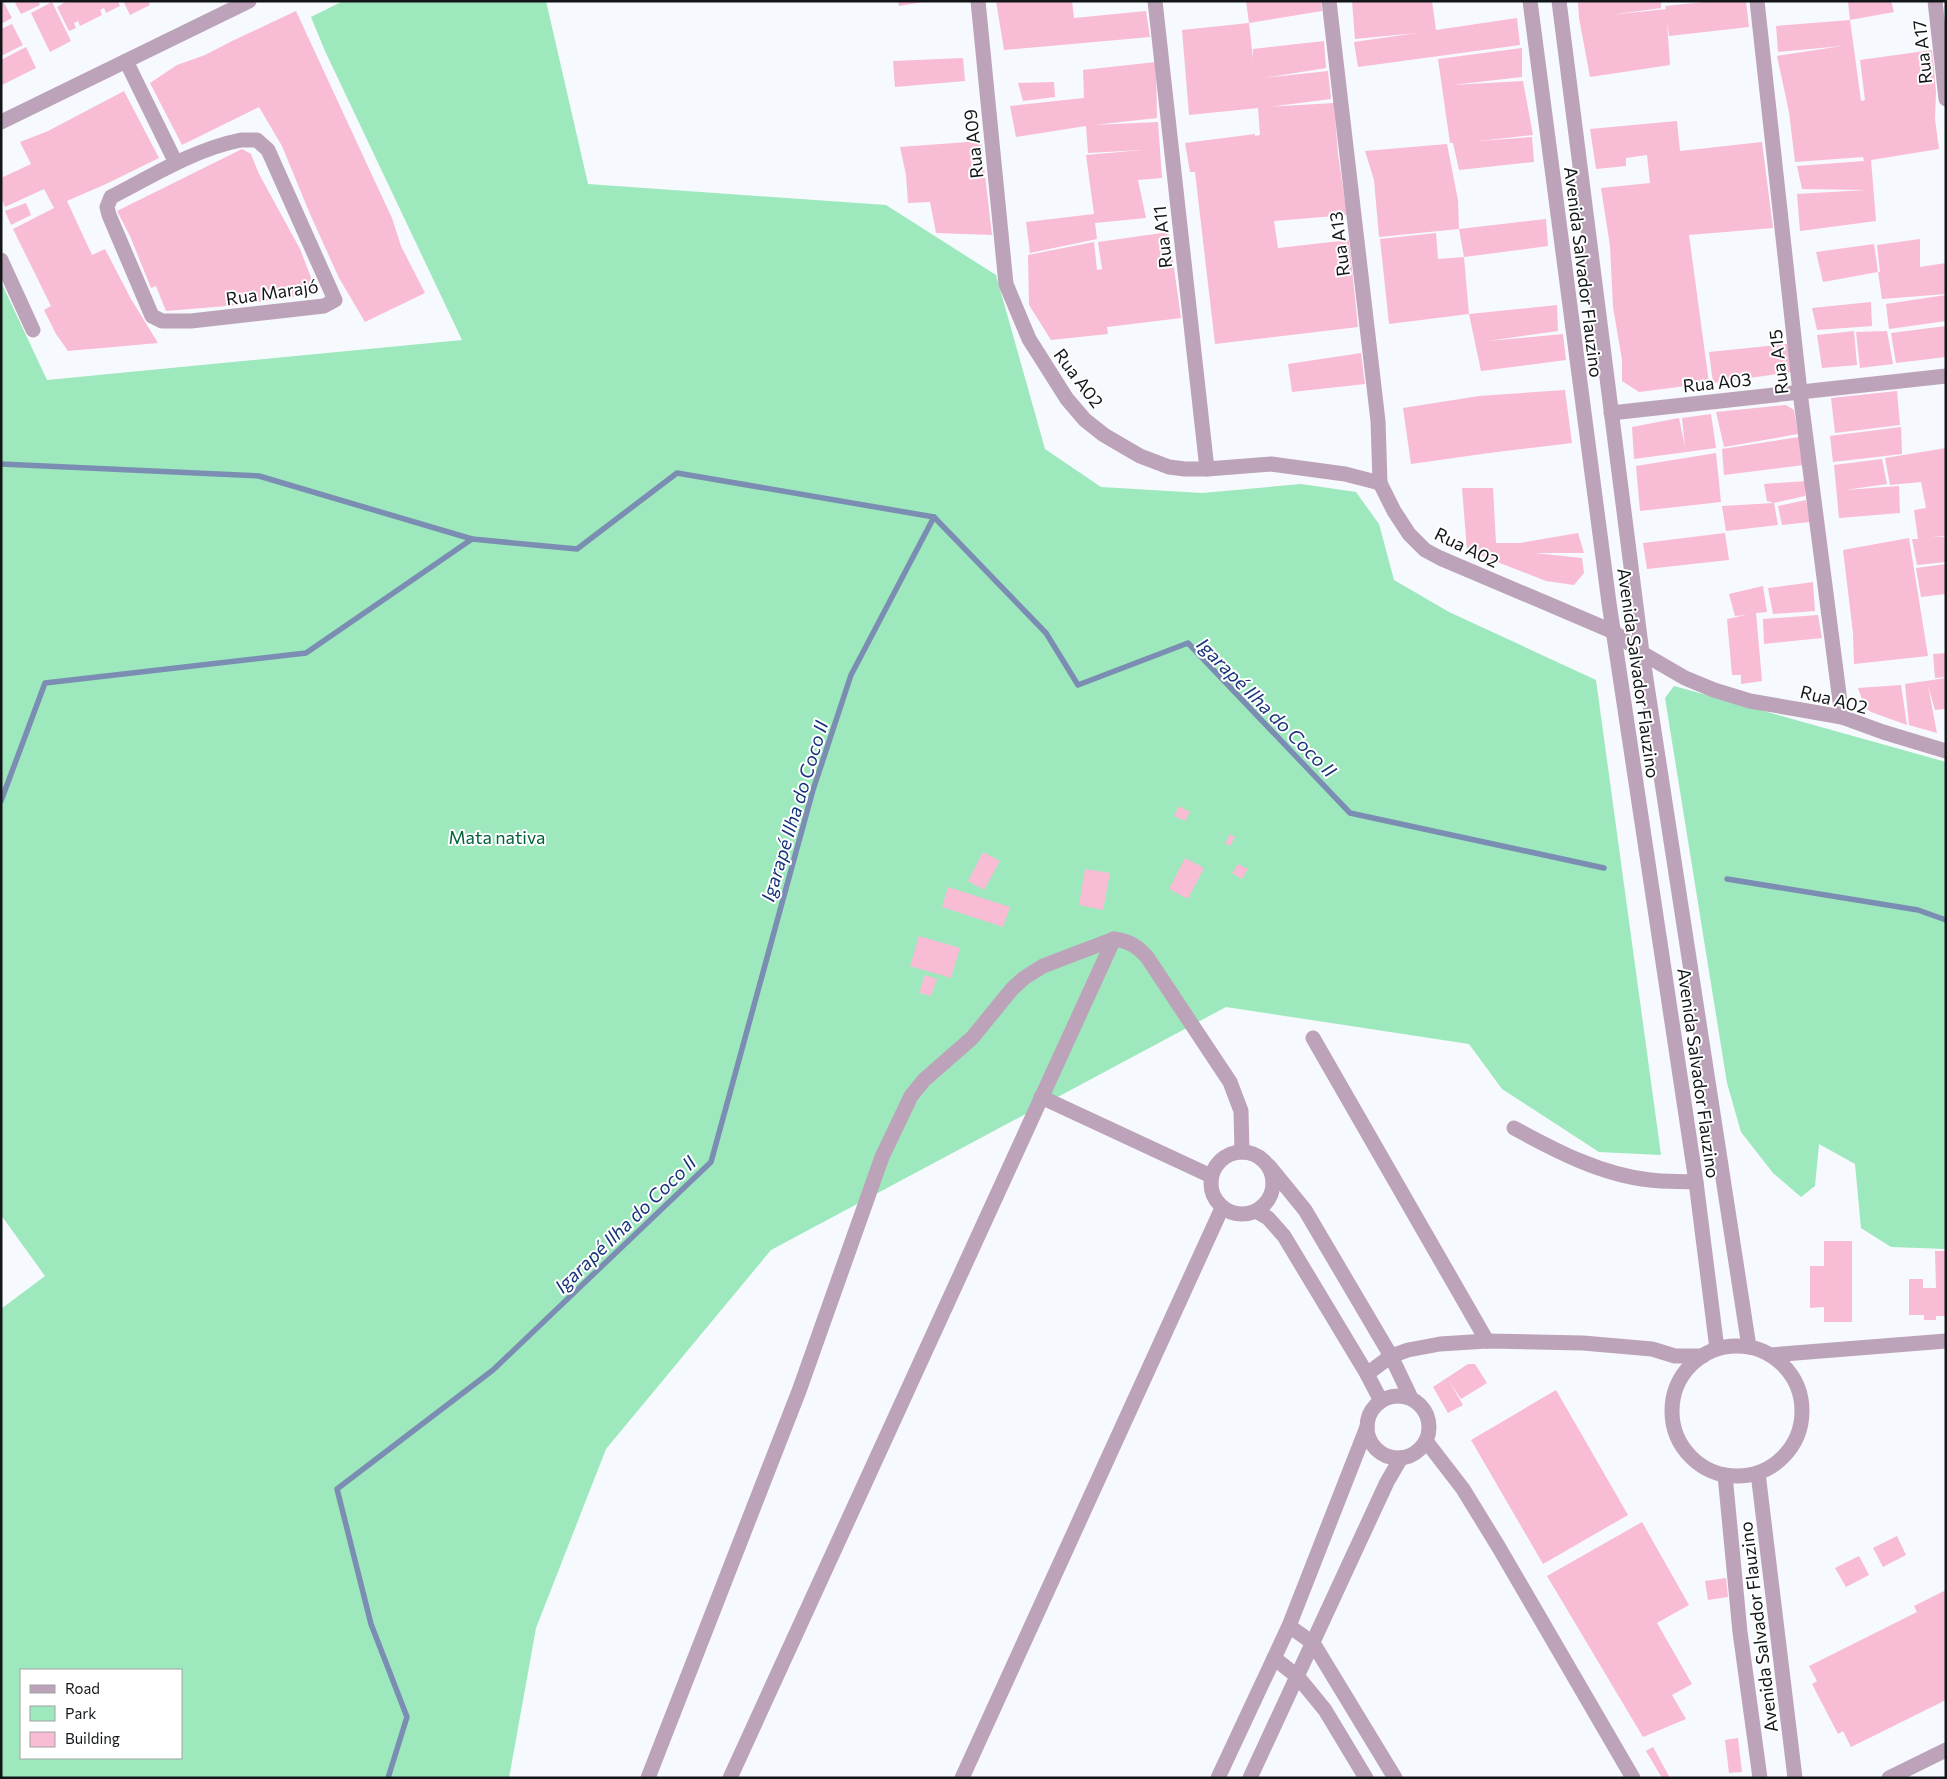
<svg xmlns="http://www.w3.org/2000/svg" width="1947" height="1779" viewBox="0 0 1947 1779" font-family="Commissioner,sans-serif">
	<style>
		.green { fill: #9ee8bd; fill-rule: evenodd }
		.lines { fill: none; stroke-linecap: round; stroke-linejoin: round }
		.stream { stroke: #7b8db2; stroke-width: 5.5 }
		.building { fill: #f9bcd5 }
		.minor { stroke: #bda3b9; stroke-width: 15 }
		.tertiary { stroke: #bda3b9; stroke-width: 15 }
		.labels { text-anchor: middle; dominant-baseline: central; stroke-width: 4; stroke-linejoin: round; paint-order: stroke }
		.street-label { font-size: 18px; fill: #131619; stroke: #fff }
		.park-label { font-size: 18px; fill: #01623b; stroke: #fff }
		.water-label { font-size: 19px; font-style: italic; fill: #17347b; stroke: #fff }
	</style>
	<rect width="100%" height="100%" fill="#f6f9fd"/>
	<!-- green -->
	<g class="green">
		<path d="M343,1h203l42,183 298,21 110,70 49,174 56,38 101,6 99,-9 55,8 23,32 15,56 55,32 147,68 65,475 -62,-3 -97,-63 -33,-45 -243,-37 -455,243 -165,199 -70,179 -27,150h-508v-469l44,-33 -44,-61v-933l46,98 415,-40 -137,-289 -14,-34zM21,1670h160v88h-160z"/>
		<polygon points="1674,686 1946,762 1946,1249 1891,1247 1861,1228 1855,1164 1819,1144 1815,1186 1801,1197 1773,1173 1741,1132 1727,1083 1665,698"/>
	</g>
	<g class="lines">
		<!-- stream -->
		<g class="stream">
			<polyline points="1,464 259,476 472,539 577,549 677,473 934,517"/>
			<polyline points="1,801 45,683 306,653 472,539"/>
			<polyline points="1727,879 1918,910 1946,920"/>
			<polyline points="388,1778 407,1717 371,1624 337,1489 493,1370 711,1162 813,790 851,675 934,517 1046,633 1078,685 1188,643 1350,813 1604,868"/>
		</g>
	</g>
	<!-- building -->
	<g class="building">
		<polygon points="1,1 3,1 12,18 1,24"/>
		<polygon points="19,1 38,1 40,5 21,14 15,3"/>
		<polygon points="67,1 118,1 120,6 106,13 104,8 100,10 102,15 80,26 78,21 74,23 76,28 69,31 57,7"/>
		<polygon points="123,1 148,1 150,5 130,15"/>
		<polygon points="898,1 923,1 923,2 899,6"/>
		<polygon points="996,1 1072,1 1074,18 1146,11 1150,37 1004,50"/>
		<polygon points="1246,1 1321,1 1322,11 1249,23"/>
		<polygon points="1352,1 1432,1 1436,30 1517,18 1520,45 1358,67 1354,42 1417,33 1355,39"/>
		<polygon points="1578,1 1661,1 1661,8 1611,15 1666,9 1665,6 1714,1 1746,1 1749,27 1669,36 1667,21 1670,65 1590,77 1579,18"/>
		<polygon points="1848,1 1891,1 1894,12 1850,20"/>
		<polygon points="52,2 71,41 50,52 31,13"/>
		<polygon points="296,11 377,186 392,218 401,246 425,293 365,322 339,278 310,214 282,146 259,107 182,145 150,83 177,65 205,55 232,41"/>
		<polygon points="1850,20 1861,101 1865,100 1860,60 1932,50 1936,92 1935,119 1939,149 1871,160 1876,221 1800,231 1797,194 1866,190 1802,189 1797,166 1864,161 1863,157 1795,162 1789,112 1777,56 1842,46 1778,52 1776,26"/>
		<polygon points="1249,23 1253,59 1253,49 1324,41 1326,68 1263,78 1328,71 1331,99 1267,107 1334,103 1338,154 1347,215 1274,221 1278,248 1349,240 1358,327 1215,344 1195,172 1190,172 1185,143 1255,134 1255,136 1260,135 1258,108 1189,115 1182,30"/>
		<polygon points="12,24 23,45 1,56 1,29"/>
		<polygon points="26,47 36,68 2,85 1,60"/>
		<polygon points="1522,48 1522,77 1452,85 1523,81 1533,135 1478,141 1532,137 1534,162 1459,170 1453,143 1450,143 1438,59"/>
		<polygon points="963,58 965,81 895,87 893,61"/>
		<polygon points="1156,62 1157,118 1094,125 1158,122 1162,178 1138,180 1146,218 1095,223 1097,239 1030,253 1026,222 1094,214 1086,155 1142,150 1088,153 1086,126 1016,137 1010,106 1084,98 1083,70"/>
		<polygon points="1054,82 1055,97 1023,101 1018,83"/>
		<polygon points="124,91 159,158 106,184 67,201 92,255 105,249 131,299 158,343 68,351 56,334 44,310 51,306 13,229 54,208 44,189 5,207 1,197 1,178 31,164 20,142 48,131"/>
		<polygon points="1677,121 1680,151 1762,142 1773,228 1689,235 1709,383 1639,392 1622,381 1622,360 1613,307 1610,246 1601,188 1650,183 1647,155 1626,158 1626,166 1596,169 1590,129"/>
		<polygon points="981,141 992,235 936,233 930,202 908,203 906,175 900,147"/>
		<polygon points="1447,144 1458,200 1459,229 1379,237 1374,180 1365,151"/>
		<polygon points="242,149 251,154 259,174 300,249 317,293 239,305 166,311 156,286 151,288 130,236 117,211"/>
		<polygon points="26,203 31,215 11,225 5,211"/>
		<polygon points="1546,219 1548,246 1464,257 1459,229"/>
		<polygon points="1169,232 1181,318 1107,327 1108,334 1051,340 1029,305 1028,255 1094,242 1097,270 1102,269 1098,242"/>
		<polygon points="1436,233 1438,259 1464,257 1469,314 1557,305 1558,331 1488,341 1563,334 1566,360 1481,371 1469,314 1389,324 1380,239"/>
		<polygon points="1920,239 1920,267 1946,263 1946,294 1882,299 1878,272 1823,282 1816,252 1874,244 1878,272 1880,272 1877,245"/>
		<polygon points="1946,295 1946,321 1889,329 1886,304"/>
		<polygon points="1871,302 1872,326 1817,330 1812,308"/>
		<polygon points="1946,326 1946,357 1896,363 1891,333"/>
		<polygon points="1854,331 1857,365 1822,368 1817,335"/>
		<polygon points="1887,331 1893,364 1860,368 1856,332"/>
		<polygon points="1787,344 1792,372 1713,383 1709,352"/>
		<polygon points="1361,353 1365,384 1292,392 1288,364"/>
		<polygon points="1565,390 1572,443 1489,453 1411,464 1403,408 1479,396"/>
		<polygon points="1897,391 1900,425 1835,433 1831,398"/>
		<polygon points="1786,405 1794,410 1798,434 1724,447 1716,412"/>
		<polygon points="1711,414 1716,448 1634,459 1632,427 1679,418 1685,447 1682,418"/>
		<polygon points="1901,427 1902,454 1833,462 1830,436"/>
		<polygon points="1799,437 1804,465 1724,475 1722,449"/>
		<polygon points="1946,448 1946,536 1932,537 1946,537 1946,562 1917,565 1912,539 1918,539 1914,510 1926,508 1921,482 1890,485 1885,458"/>
		<polygon points="1716,453 1721,502 1640,511 1636,466"/>
		<polygon points="1882,459 1887,484 1845,490 1899,486 1900,513 1839,518 1834,465"/>
		<polygon points="1806,481 1805,496 1774,503 1778,525 1726,531 1722,506 1774,503 1767,501 1764,484"/>
		<polygon points="1462,488 1493,488 1496,543 1520,543 1578,533 1584,553 1535,553 1582,558 1584,573 1574,585 1546,581 1467,550"/>
		<polygon points="1806,500 1810,522 1782,525 1778,506"/>
		<polygon points="1725,533 1729,560 1647,569 1643,543"/>
		<polygon points="1909,538 1928,656 1854,664 1853,633 1843,550"/>
		<polygon points="1946,564 1946,594 1921,597 1916,568"/>
		<polygon points="1813,582 1815,611 1773,614 1768,588"/>
		<polygon points="1763,586 1767,612 1756,613 1762,681 1741,684 1741,675 1732,675 1727,619 1746,615 1735,616 1729,594"/>
		<polygon points="1818,615 1822,638 1764,644 1763,619"/>
		<polygon points="1946,653 1946,677 1935,678 1933,654"/>
		<polygon points="1946,678 1946,709 1935,710 1928,686 1937,733 1909,725 1905,684"/>
		<polygon points="1901,685 1907,725 1871,712 1865,708 1858,688"/>
		<polygon points="1179,806 1190,812 1185,821 1174,816"/>
		<polygon points="1230,834 1235,837 1230,846 1225,843"/>
		<polygon points="983,852 1000,861 984,890 968,881"/>
		<polygon points="1185,858 1204,868 1188,899 1169,889"/>
		<polygon points="1238,864 1248,869 1242,879 1232,873"/>
		<polygon points="1085,869 1110,873 1103,910 1079,905"/>
		<polygon points="948,887 1010,907 1003,927 942,907"/>
		<polygon points="919,936 960,948 951,978 910,966"/>
		<polygon points="925,975 937,979 931,996 919,993"/>
		<polygon points="1824,1241 1852,1241 1852,1322 1824,1322 1824,1307 1810,1308 1810,1266 1824,1266"/>
		<polygon points="1935,1251 1946,1251 1946,1316 1936,1316 1936,1320 1924,1320 1924,1315 1909,1315 1909,1279 1923,1279 1923,1288 1936,1288"/>
		<polygon points="1468,1364 1475,1364 1487,1383 1461,1399 1449,1381 1463,1405 1448,1413 1433,1387"/>
		<polygon points="1556,1390 1628,1515 1543,1564 1471,1440"/>
		<polygon points="1642,1522 1689,1605 1657,1623 1692,1684 1672,1695 1686,1719 1643,1737 1547,1576"/>
		<polygon points="1897,1536 1906,1555 1883,1567 1873,1548"/>
		<polygon points="1859,1556 1869,1575 1846,1587 1835,1568"/>
		<polygon points="1726,1578 1728,1597 1708,1600 1705,1581"/>
		<polygon points="1946,1590 1946,1700 1851,1747 1843,1731 1838,1734 1812,1684 1817,1681 1809,1666 1917,1612 1914,1606"/>
		<polygon points="1738,1738 1742,1772 1729,1773 1725,1740"/>
		<polygon points="1653,1747 1670,1778 1662,1778 1646,1751"/>
	</g>
	<g class="lines">
		<!-- minor -->
		<g class="minor">
			<polyline points="978,1 1006,284 1029,339 1067,399 1085,420 1104,435 1140,456 1169,467 1185,469 1207,469 1271,464 1345,474 1380,483"/>
			<polyline points="1155,1 1207,469"/>
			<polyline points="1329,1 1378,421 1380,483 1394,511 1409,534 1425,550 1440,558 1614,632 1642,653 1685,678 1714,690 1750,701 1842,717 1883,732 1946,751"/>
			<polyline points="1757,1 1800,392 1842,717"/>
			<polyline points="1935,1 1946,99"/>
			<polyline points="126,61 176,163"/>
			<path d="M241,140h16l11,10 67,150 -11,6 -133,15h-29l-10,-5 -43,-101 -2,-8 4,-10c41,-21 84,-48 130,-57z"/>
			<polyline points="1,260 33,330"/>
			<polyline points="1611,413 1946,376"/>
			<polyline points="1313,1038 1487,1341"/>
			<polyline points="1041,1097 1211,1176"/>
			<path d="M1514,1128c42,23 88,47 136,52 15,2 31,1 46,2"/>
			<circle cx="1242" cy="1183" r="31"/>
			<polyline points="1770,1355 1946,1341"/>
			<polyline points="1426,1441 1463,1489 1498,1546 1633,1778"/>
			<polyline points="1289,1626 1313,1643 1395,1778"/>
			<polyline points="1274,1658 1298,1677 1325,1710 1366,1778"/>
			<polyline points="648,1778 799,1391 882,1157 911,1096 924,1080 972,1038 1012,989 1024,978 1043,966 1114,939"/>
			<path d="M730,1778l384,-839c15,2 23,7 33,18l83,125 11,29 1,41"/>
			<polyline points="962,1778 1222,1208"/>
			<polyline points="1889,1778 1946,1750"/>
		</g>
		<!-- tertiary -->
		<g class="tertiary">
			<polyline points="1530,1 1609,603 1696,1182 1717,1349"/>
			<polyline points="1559,1 1642,653 1749,1347"/>
			<polyline points="1,122 249,1"/>
			<polyline points="1269,1166 1305,1210 1391,1356 1411,1398"/>
			<polyline points="1256,1211 1268,1218 1284,1236 1367,1374 1381,1401"/>
			<circle cx="1737" cy="1411" r="65"/>
			<polyline points="1367,1374 1391,1356 1408,1350 1440,1344 1487,1341 1583,1343 1652,1349 1675,1356 1703,1356"/>
			<circle cx="1398" cy="1427" r="31"/>
			<polyline points="1758,1473 1795,1778"/>
			<polyline points="1725,1475 1740,1632 1760,1778"/>
			<polyline points="1218,1778 1289,1626 1367,1427"/>
			<polyline points="1250,1778 1387,1482 1401,1458"/>
		</g>
	</g>
	<g class="labels">
		<!-- street labels -->
		<g class="street-label">
			<text transform="translate(1922 52) rotate(-96)">Rua A17</text>
			<text transform="translate(973 144) rotate(-96)">Rua A09</text>
			<text transform="translate(1162 237) rotate(-96)">Rua A11</text>
			<text transform="translate(1339 244) rotate(-97)">Rua A13</text>
			<text transform="translate(1584 272) rotate(83)">Avenida Salvador Flauzino</text>
			<text transform="translate(272 292) rotate(-8)">Rua Marajó</text>
			<text transform="translate(1778 362) rotate(-96)">Rua A15</text>
			<text transform="translate(1079 378) rotate(53)">Rua A02</text>
			<text transform="translate(1717 382) rotate(-6)">Rua A03</text>
			<text transform="translate(1467 547) rotate(26)">Rua A02</text>
			<text transform="translate(1639 673) rotate(82)">Avenida Salvador Flauzino</text>
			<text transform="translate(1834 699) rotate(14)">Rua A02</text>
			<text transform="translate(1699 1073) rotate(82)">Avenida Salvador Flauzino</text>
			<text transform="translate(1758 1627) rotate(-97)">Avenida Salvador Flauzino</text>
		</g>
		<!-- park labels -->
		<g class="park-label">
			<text x="497" y="837">Mata nativa</text>
		</g>
		<!-- water labels -->
		<g class="water-label">
			<text transform="translate(1267 707) rotate(45)">Igarapé Ilha do Coco II</text>
			<text transform="translate(794 811) rotate(-73)">Igarapé Ilha do Coco II</text>
			<text transform="translate(625 1224) rotate(-44)">Igarapé Ilha do Coco II</text>
		</g>
	</g>
	<!-- border -->
	<rect width="1947" height="1779" fill="none" stroke="#131619" stroke-width="5"/>
	<!-- legend -->
	<rect x="20" y="1669" width="162" height="90" fill="#ffffff" stroke="#a1a2a3"/>
	<rect x="30" y="1685" width="25" height="8" fill="#bda3b9" stroke="#a1a2a3"/>
	<text x="65" y="1694" font-size="15" fill="#131619">Road</text>
	<rect x="30" y="1706" width="25" height="15" fill="#9ee8bd" stroke="#a1a2a3"/>
	<text x="65" y="1719" font-size="15" fill="#131619">Park</text>
	<rect x="30" y="1732" width="25" height="15" fill="#f9bcd5" stroke="#a1a2a3"/>
	<text x="65" y="1744" font-size="15" fill="#131619">Building</text>
</svg>
